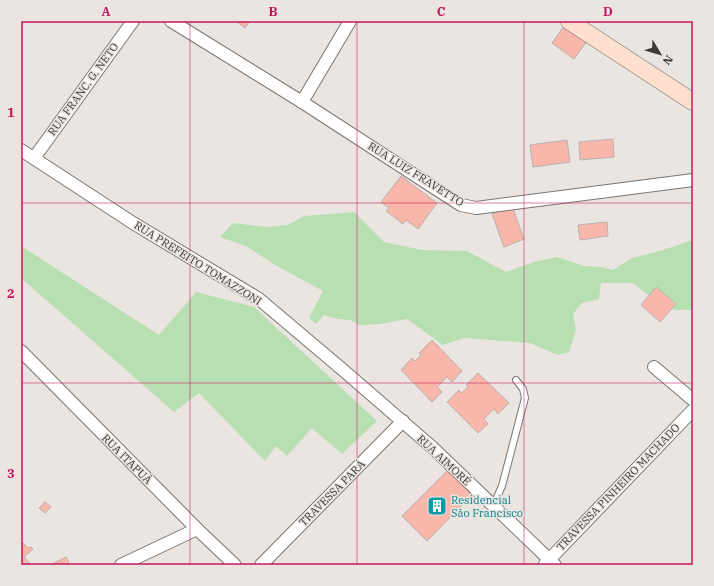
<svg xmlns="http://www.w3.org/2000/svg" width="714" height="586" viewBox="0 0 714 586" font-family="'IBM Plex Serif',serif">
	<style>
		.green { fill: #b8dfb2 }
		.building { fill: #f9b6aa; stroke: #b8b1af }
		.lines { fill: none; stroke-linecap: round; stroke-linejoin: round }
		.service-casing { stroke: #7a7571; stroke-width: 8 }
		.minor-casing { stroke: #7a7571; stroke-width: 14 }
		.secondary-casing { stroke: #7a7571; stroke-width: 18 }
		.service { stroke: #fff; stroke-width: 6 }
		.minor { stroke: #fff; stroke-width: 12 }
		.secondary { stroke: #ffe0ce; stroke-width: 17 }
		.grid { fill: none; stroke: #c2185b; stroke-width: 1; stroke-opacity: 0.55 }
		.labels { text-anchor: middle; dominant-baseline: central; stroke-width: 3; stroke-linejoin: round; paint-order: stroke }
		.street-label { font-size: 11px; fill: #3d3a39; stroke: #ebe5e1 }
		.culture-label { font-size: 11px; fill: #0d838f; stroke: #ebe5e1; text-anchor: start }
		.neatline { fill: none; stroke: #c2185b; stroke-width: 1.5 }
		.grid-label { font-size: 13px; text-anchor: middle; font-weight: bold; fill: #c2185b }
	</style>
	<rect width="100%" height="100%" fill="#ebe5e1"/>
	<!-- green -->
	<g class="green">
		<polygon points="354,212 384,242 422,250 467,251 506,272 534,262 557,257 584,266 602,267 613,270 632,258 660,251 693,240 693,310 674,310 657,302 633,283 601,283 599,299 582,303 573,314 576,330 569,352 558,355 530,343 464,338 443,345 407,319 380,324 360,325 350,320 337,319 324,315 316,324 309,318 323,291 275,265 246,246 220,237 233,223 267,227 288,225 304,216"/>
		<polygon points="21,246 159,335 196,292 254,307 377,421 342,454 312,428 287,456 276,446 265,461 199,393 174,412 21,278"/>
	</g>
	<!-- building -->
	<g class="building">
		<polygon points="236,21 250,21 245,28"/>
		<polygon points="565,25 587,41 574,59 552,43"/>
		<polygon points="613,139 614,157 580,160 579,142"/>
		<polygon points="567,140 570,162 533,167 530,145"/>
		<polygon points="401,176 437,203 418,229 406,220 403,224 386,211 389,208 381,202"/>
		<polygon points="512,206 524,239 504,247 492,214"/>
		<polygon points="607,222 608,236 580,240 578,225"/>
		<polygon points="656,287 676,304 660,322 641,305"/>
		<polygon points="432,340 462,371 452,382 447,377 437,387 442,392 432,402 401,370 412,358 415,361 421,355 419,353"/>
		<polygon points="478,373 509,403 498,414 494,409 484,419 488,424 478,433 447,402 459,390 462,393 468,387 466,385"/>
		<polygon points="448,470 472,495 427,541 402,516"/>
		<polygon points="45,502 51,507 45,513 39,508"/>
		<polygon points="23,543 28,548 31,547 33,549 24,557 31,565 21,565 21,544"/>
		<polygon points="66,557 70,565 50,565"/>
	</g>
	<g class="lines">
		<!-- service casing -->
		<g class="service-casing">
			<polyline id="service" points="493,506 502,486 525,398 523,389 516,380"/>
		</g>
		<!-- minor casing -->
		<g class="minor-casing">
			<g id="minor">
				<polyline points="171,21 302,102 461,205 476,208 693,180"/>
				<polyline points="302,102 350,21"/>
				<polyline points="21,150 133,223 259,299 343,370 433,448 555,565"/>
				<polyline points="34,158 133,21"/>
				<polyline points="21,351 197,529 235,565"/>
				<polyline points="654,367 693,400"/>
				<polyline points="545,564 693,410"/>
				<polyline points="121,565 197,529"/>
				<polyline points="261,565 403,421"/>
			</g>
		</g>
		<!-- secondary casing -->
		<g class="secondary-casing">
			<polyline id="secondary" points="569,21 693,102"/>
		</g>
		<!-- service -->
		<use href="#service" class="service"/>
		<!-- minor -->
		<use href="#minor" class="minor"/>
		<!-- secondary -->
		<use href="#secondary" class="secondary"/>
	</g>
	<!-- grid -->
	<path class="grid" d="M190,21v544M357,21v544M524,21v544M21,203h672M21,383h672"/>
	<!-- icons -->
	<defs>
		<g id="building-square" transform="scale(1)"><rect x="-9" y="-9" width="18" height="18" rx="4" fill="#0f9aa8" stroke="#ebe5e1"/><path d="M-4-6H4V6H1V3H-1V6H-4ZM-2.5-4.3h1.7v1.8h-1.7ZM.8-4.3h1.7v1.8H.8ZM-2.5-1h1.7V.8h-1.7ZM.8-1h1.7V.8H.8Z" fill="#fff"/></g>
	</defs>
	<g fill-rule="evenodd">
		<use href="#building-square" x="437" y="506"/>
	</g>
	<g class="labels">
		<!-- street labels -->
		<g class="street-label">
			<text transform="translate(83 89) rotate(-54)">RUA FRANC. G. NETO</text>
			<text transform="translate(416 174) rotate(32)">RUA LUIZ FRAVETTO</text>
			<text transform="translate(198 263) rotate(32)">RUA PREFEITO TOMAZZONI</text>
			<text transform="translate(127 459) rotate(45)">RUA ITAPUÃ</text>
			<text transform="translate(444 460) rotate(43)">RUA AIMORÉ</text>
			<text transform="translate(618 487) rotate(-46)">TRAVESSA PINHEIRO MACHADO</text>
			<text transform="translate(332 493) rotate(-45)">TRAVESSA PARÁ</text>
		</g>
		<!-- culture labels -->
		<g class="culture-label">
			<text x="451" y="500">Residencial<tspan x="451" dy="13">São Francisco</tspan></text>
		</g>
	</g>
	<!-- border -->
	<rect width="714" height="586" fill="none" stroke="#ebe5e1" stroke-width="44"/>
	<!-- north arrow -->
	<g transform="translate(660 54) rotate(128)" stroke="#ebe5e1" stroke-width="3" paint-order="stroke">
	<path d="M0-3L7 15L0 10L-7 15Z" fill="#3d3a39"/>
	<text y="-6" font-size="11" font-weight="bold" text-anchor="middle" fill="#3d3a39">N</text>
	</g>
	<rect x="22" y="22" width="670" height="542" class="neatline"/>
	<g class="grid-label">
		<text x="106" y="16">A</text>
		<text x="273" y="16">B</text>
		<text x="441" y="16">C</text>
		<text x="608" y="16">D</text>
		<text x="11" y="117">1</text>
		<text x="11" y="298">2</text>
		<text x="11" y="478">3</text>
	</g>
</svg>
